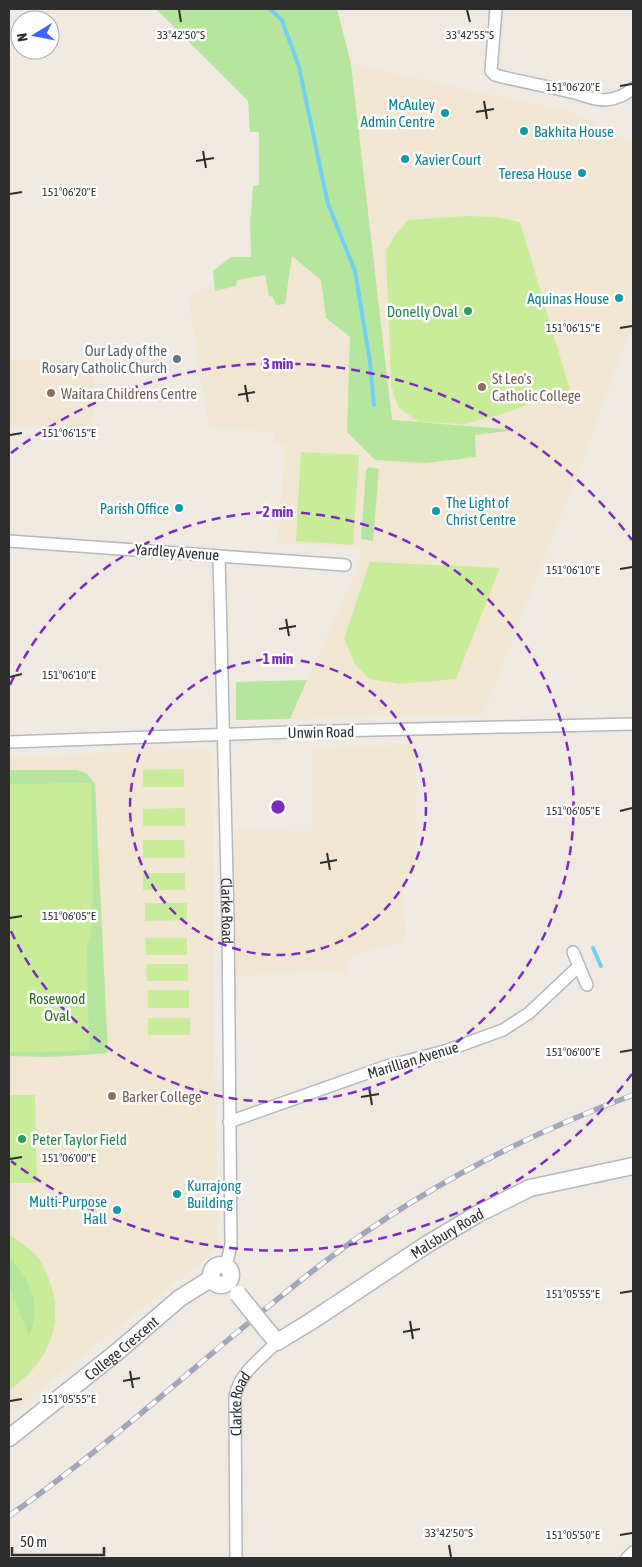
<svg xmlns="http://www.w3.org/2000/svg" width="642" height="1567" viewBox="0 0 642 1567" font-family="'Asap Condensed',sans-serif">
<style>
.education{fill:#f0e6d1}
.green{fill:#b6e59e}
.pitch{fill:#c9ec9a}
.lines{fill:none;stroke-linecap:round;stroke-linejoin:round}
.stream{stroke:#75cff0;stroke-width:4}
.street-casing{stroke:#b4b7c1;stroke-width:14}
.secondary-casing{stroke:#b4b7c1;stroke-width:19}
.street{stroke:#fff;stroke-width:11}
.secondary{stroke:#fff;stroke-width:16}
.rail-casing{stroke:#a3a6b8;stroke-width:5.5}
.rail{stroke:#fff;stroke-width:4;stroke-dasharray:11;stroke-linecap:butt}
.secondary-bridge-casing{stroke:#b4b7c1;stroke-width:19;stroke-linecap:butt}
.secondary-bridge{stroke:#fff;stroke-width:16}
.ticks{fill:none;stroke:#2e2e2e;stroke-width:2}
.ring{fill:none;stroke:#7b2cbf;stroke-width:2.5;stroke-dasharray:9 6}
.culture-dot{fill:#0f9aa8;stroke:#fff;stroke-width:2}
.leisure-dot{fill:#2e9e5b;stroke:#fff;stroke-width:2}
.worship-dot{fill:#6b7280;stroke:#fff;stroke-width:2}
.education-dot{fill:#8d6e63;stroke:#fff;stroke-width:2}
.labels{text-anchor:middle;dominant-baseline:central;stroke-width:5;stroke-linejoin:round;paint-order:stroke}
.culture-label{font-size:15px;fill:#0d838f;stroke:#fff;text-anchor:end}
.leisure-label{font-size:15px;fill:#27864d;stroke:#fff;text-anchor:end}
.worship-label{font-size:15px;fill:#5b616d;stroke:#fff;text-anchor:end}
.education-label{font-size:15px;fill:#785e54;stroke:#fff;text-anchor:start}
.street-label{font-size:15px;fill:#2e2e2e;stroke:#fff}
.park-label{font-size:15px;fill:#2c6e1b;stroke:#fff}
.ticks-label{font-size:12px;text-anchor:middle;fill:#2e2e2e;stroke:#fff;stroke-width:5;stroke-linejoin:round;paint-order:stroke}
.centre{fill:#7b2cbf;stroke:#fff;stroke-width:2.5}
.ring-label{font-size:15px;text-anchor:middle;font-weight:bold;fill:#7b2cbf;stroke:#fff;stroke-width:5;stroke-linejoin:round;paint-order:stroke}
</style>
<rect width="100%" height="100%" fill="#efe9e1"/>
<g class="education">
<path d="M 337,9 L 352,64 L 570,112 L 633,142 L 633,336 L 628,334 L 591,439 L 483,715 L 290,719 L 361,559 L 360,549 L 278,542 L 285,445 L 274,444 L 274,431 L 209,429 L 188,296 L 293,251 Z"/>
<path d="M 9,360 L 95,361 L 93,425 L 9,426 Z"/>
<path d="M 415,745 L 415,874 L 403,875 L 406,941 L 348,957 L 348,972 L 236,975 L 234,830 L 313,831 L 313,747 Z"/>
<path d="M 208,749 L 213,754 L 214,1044 L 218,1248 L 9,1414 L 9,757 Z"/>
</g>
<g class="green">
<path d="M 156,9 L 337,9 L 351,64 L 392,420 L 515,430 L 475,435 L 476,457 L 426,463 L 375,460 L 347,432 L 350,337 L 326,318 L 321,280 L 292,256 L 285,304 L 276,305 L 273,297 L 269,296 L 265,275 L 237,280 L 236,286 L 215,291 L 213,271 L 231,257 L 251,257 L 250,219 L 251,216 L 253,186 L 259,185 L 259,132 L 250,132 L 248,101 Z"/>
<path d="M 369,467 L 379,469 L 373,541 L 361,539 L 366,471 Z"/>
<path d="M 307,680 L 290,719 L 236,720 L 236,682 Z"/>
<path d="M 9,770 L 77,770 L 87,774 L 95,784 L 108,1053 L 52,1057 L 9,1056 Z"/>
<path d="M 9,1235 C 19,1242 31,1249 39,1259 C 43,1266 46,1273 49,1280 C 66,1325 46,1364 9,1390 Z"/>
</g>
<g class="pitch">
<path d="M 466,216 L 496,217 L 520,222 L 570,390 L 499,415 L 464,424 L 419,422 L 398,407 L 391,385 L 386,251 L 396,234 L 408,220 Z"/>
<path d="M 301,452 L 359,455 L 353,545 L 296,541 Z"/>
<path d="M 370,562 L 500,568 L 456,679 L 400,684 L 369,679 L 355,664 L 344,638 Z"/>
<path d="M 184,769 L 184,787 L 143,787 L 143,770 Z"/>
<path d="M 91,783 L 93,903 L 90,903 L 92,926 L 87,947 L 89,1051 L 9,1052 L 9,784 Z"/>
<path d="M 185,808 L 185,826 L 143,826 L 143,809 Z"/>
<path d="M 143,840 L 184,840 L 185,858 L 143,858 Z"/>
<rect x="143" y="873" width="42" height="17"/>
<path d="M 145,903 L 187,903 L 187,920 L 145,921 Z"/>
<path d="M 145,938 L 187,938 L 187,955 L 146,955 Z"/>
<path d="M 146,964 L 188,964 L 188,981 L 147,981 Z"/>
<rect x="148" y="990" width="41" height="18"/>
<rect x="148" y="1018" width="42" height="17"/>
<path d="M 9,1095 L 35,1095 L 37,1183 L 9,1183 Z"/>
<path d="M 9,1235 C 19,1242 31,1249 39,1259 C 43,1266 46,1273 49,1280 C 66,1326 46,1364 9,1390 L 9,1287 L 29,1336 C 42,1309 31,1277 9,1258 Z"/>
</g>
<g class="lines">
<g class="stream">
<path d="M 270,9 L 282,20 L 299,67 L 328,204 L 355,271 L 370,362 L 374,405"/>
<path d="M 593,948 L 601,966"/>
</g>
<g class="street-casing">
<g id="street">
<path d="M 496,9 L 491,71 L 495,75 C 521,82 548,86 575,93 C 585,96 594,100 605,100 C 615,99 626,95 633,88"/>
<path d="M 9,541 L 345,565"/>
<path id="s1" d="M 219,556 L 228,918 L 231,1245 L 226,1266"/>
<path d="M 9,742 L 290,732 L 633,724"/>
<path d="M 573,952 L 587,985"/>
<path d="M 229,1122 L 387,1066 L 445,1051 L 503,1030 L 529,1013 L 579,966"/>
<path id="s2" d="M 236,1558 L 235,1396 C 240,1372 262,1358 277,1342"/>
<path d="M 627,1558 L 633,1552"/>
</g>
</g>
<g class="secondary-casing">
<g id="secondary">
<circle cx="221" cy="1275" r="10"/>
<path id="s3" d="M 266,1329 L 277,1342 L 310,1322 L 426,1245 L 476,1215 L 530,1188 L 633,1166"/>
<path id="s4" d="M 9,1438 L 117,1352 L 180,1298 L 212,1278"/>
</g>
</g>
<use href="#street" class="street"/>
<use href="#secondary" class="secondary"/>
<g class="rail-casing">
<path id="rail" d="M 9,1516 C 119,1439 216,1345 323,1263 C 417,1191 523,1136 633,1095"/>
</g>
<use href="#rail" class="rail"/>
<g class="secondary-bridge-casing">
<path id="secondary-bridge" d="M 238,1294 L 266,1329"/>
</g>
<use href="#secondary-bridge" class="secondary-bridge"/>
</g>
<path class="ticks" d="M 179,10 L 181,22M 467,10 L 470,22M 620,86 L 632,84M 484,101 L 487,119M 476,112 L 494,109M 203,151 L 206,168M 196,161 L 214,158M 10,194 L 22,192M 620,328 L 632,326M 245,385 L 248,402M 238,395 L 255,392M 10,435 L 22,433M 620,569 L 632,567M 286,619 L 289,636M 279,629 L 296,626M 10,677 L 22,674M 620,811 L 632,808M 327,853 L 330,870M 320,863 L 337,860M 10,918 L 22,916M 620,1052 L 632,1050M 369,1087 L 372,1105M 361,1097 L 379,1094M 10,1159 L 22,1157M 620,1293 L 632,1291M 410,1321 L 413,1339M 403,1332 L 420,1329M 130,1371 L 133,1388M 123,1381 L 140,1378M 10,1401 L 22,1399M 620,1535 L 632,1533M 449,1545 L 451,1557"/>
<g class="ring">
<circle cx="278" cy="807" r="148"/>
<path d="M10 685A295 295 0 1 1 10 929"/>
<path d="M632 1074A443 443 0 0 1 11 1161M11 453A443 443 0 0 1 632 540"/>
</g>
<g class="culture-dot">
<circle cx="445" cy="113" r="5"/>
<circle cx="524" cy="131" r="5"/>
<circle cx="405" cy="159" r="5"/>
<circle cx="582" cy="173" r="5"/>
<circle cx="619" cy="298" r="5"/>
<circle cx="179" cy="508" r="5"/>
<circle cx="436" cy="511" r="5"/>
<circle cx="177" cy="1194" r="5"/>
<circle cx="117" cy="1210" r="5"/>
</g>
<g class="leisure-dot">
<circle cx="468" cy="311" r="5"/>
<circle cx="22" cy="1139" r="5"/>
</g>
<circle class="worship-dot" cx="177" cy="359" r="5"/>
<g class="education-dot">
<circle cx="482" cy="387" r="5"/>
<circle cx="51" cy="393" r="5"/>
<circle cx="112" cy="1096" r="5"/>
</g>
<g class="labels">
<g class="culture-label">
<text x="435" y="104">McAuley<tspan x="435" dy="17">Admin Centre</tspan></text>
<text x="534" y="131" text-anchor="start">Bakhita House</text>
<text x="415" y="159" text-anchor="start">Xavier Court</text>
<text x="572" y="173">Teresa House</text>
<text x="609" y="298">Aquinas House</text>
<text x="446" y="502" text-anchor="start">The Light of<tspan x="446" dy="17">Christ Centre</tspan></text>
<text x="169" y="508">Parish Office</text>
<text x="187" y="1185" text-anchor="start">Kurrajong<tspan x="187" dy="17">Building</tspan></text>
<text x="107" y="1201">Multi-Purpose<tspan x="107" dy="17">Hall</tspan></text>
</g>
<g class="leisure-label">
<text x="458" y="311">Donelly Oval</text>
<text x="32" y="1139" text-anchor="start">Peter Taylor Field</text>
</g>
<g class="worship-label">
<text x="167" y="350">Our Lady of the<tspan x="167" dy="17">Rosary Catholic Church</tspan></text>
</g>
<g class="education-label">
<text x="492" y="378">St Leo's<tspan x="492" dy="17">Catholic College</tspan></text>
<text x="61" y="393">Waitara Childrens Centre</text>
<text x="122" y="1096">Barker College</text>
</g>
<g class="street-label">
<text transform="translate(177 552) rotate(4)">Yardley Avenue</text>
<text transform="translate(321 732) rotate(-1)">Unwin Road</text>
<text stroke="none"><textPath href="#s1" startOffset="355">Clarke Road</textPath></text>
<text transform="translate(413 1060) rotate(-17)">Marillian Avenue</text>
<text stroke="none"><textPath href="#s3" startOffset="219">Malsbury Road</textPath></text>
<text stroke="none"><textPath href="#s4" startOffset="144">College Crescent</textPath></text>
<text stroke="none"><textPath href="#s2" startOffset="155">Clarke Road</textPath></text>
</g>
<g class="park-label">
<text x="57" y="998">Rosewood<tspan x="57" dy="17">Oval</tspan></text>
</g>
</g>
<g class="ticks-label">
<text x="181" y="39">33°42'50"S</text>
<text x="470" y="39">33°42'55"S</text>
<text x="573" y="91">151°06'20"E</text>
<text x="69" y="196">151°06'20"E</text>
<text x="573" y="332">151°06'15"E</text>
<text x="69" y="437">151°06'15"E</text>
<text x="573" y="574">151°06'10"E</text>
<text x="69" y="679">151°06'10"E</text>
<text x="573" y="815">151°06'05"E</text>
<text x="69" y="920">151°06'05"E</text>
<text x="573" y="1056">151°06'00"E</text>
<text x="69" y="1162">151°06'00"E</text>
<text x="573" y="1298">151°05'55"E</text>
<text x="69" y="1403">151°05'55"E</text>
<text x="449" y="1537">33°42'50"S</text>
<text x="573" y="1539">151°05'50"E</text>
</g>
<circle cx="278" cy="807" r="8" class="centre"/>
<g class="ring-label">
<text x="278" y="369">3 min</text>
<text x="278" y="517">2 min</text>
<text x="278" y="664">1 min</text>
</g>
<rect width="642" height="1567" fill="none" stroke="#2e2e2e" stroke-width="20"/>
<g transform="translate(35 35) rotate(260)"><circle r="24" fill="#ffffff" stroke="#ababab"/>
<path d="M0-4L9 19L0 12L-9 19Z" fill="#4264fb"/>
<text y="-8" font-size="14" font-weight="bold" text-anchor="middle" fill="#2e2e2e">N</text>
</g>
<path d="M12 1547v8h92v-8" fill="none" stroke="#2e2e2e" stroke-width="2.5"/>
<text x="20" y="1547" font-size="15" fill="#2e2e2e" stroke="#ffffff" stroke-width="4" paint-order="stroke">50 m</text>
</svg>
